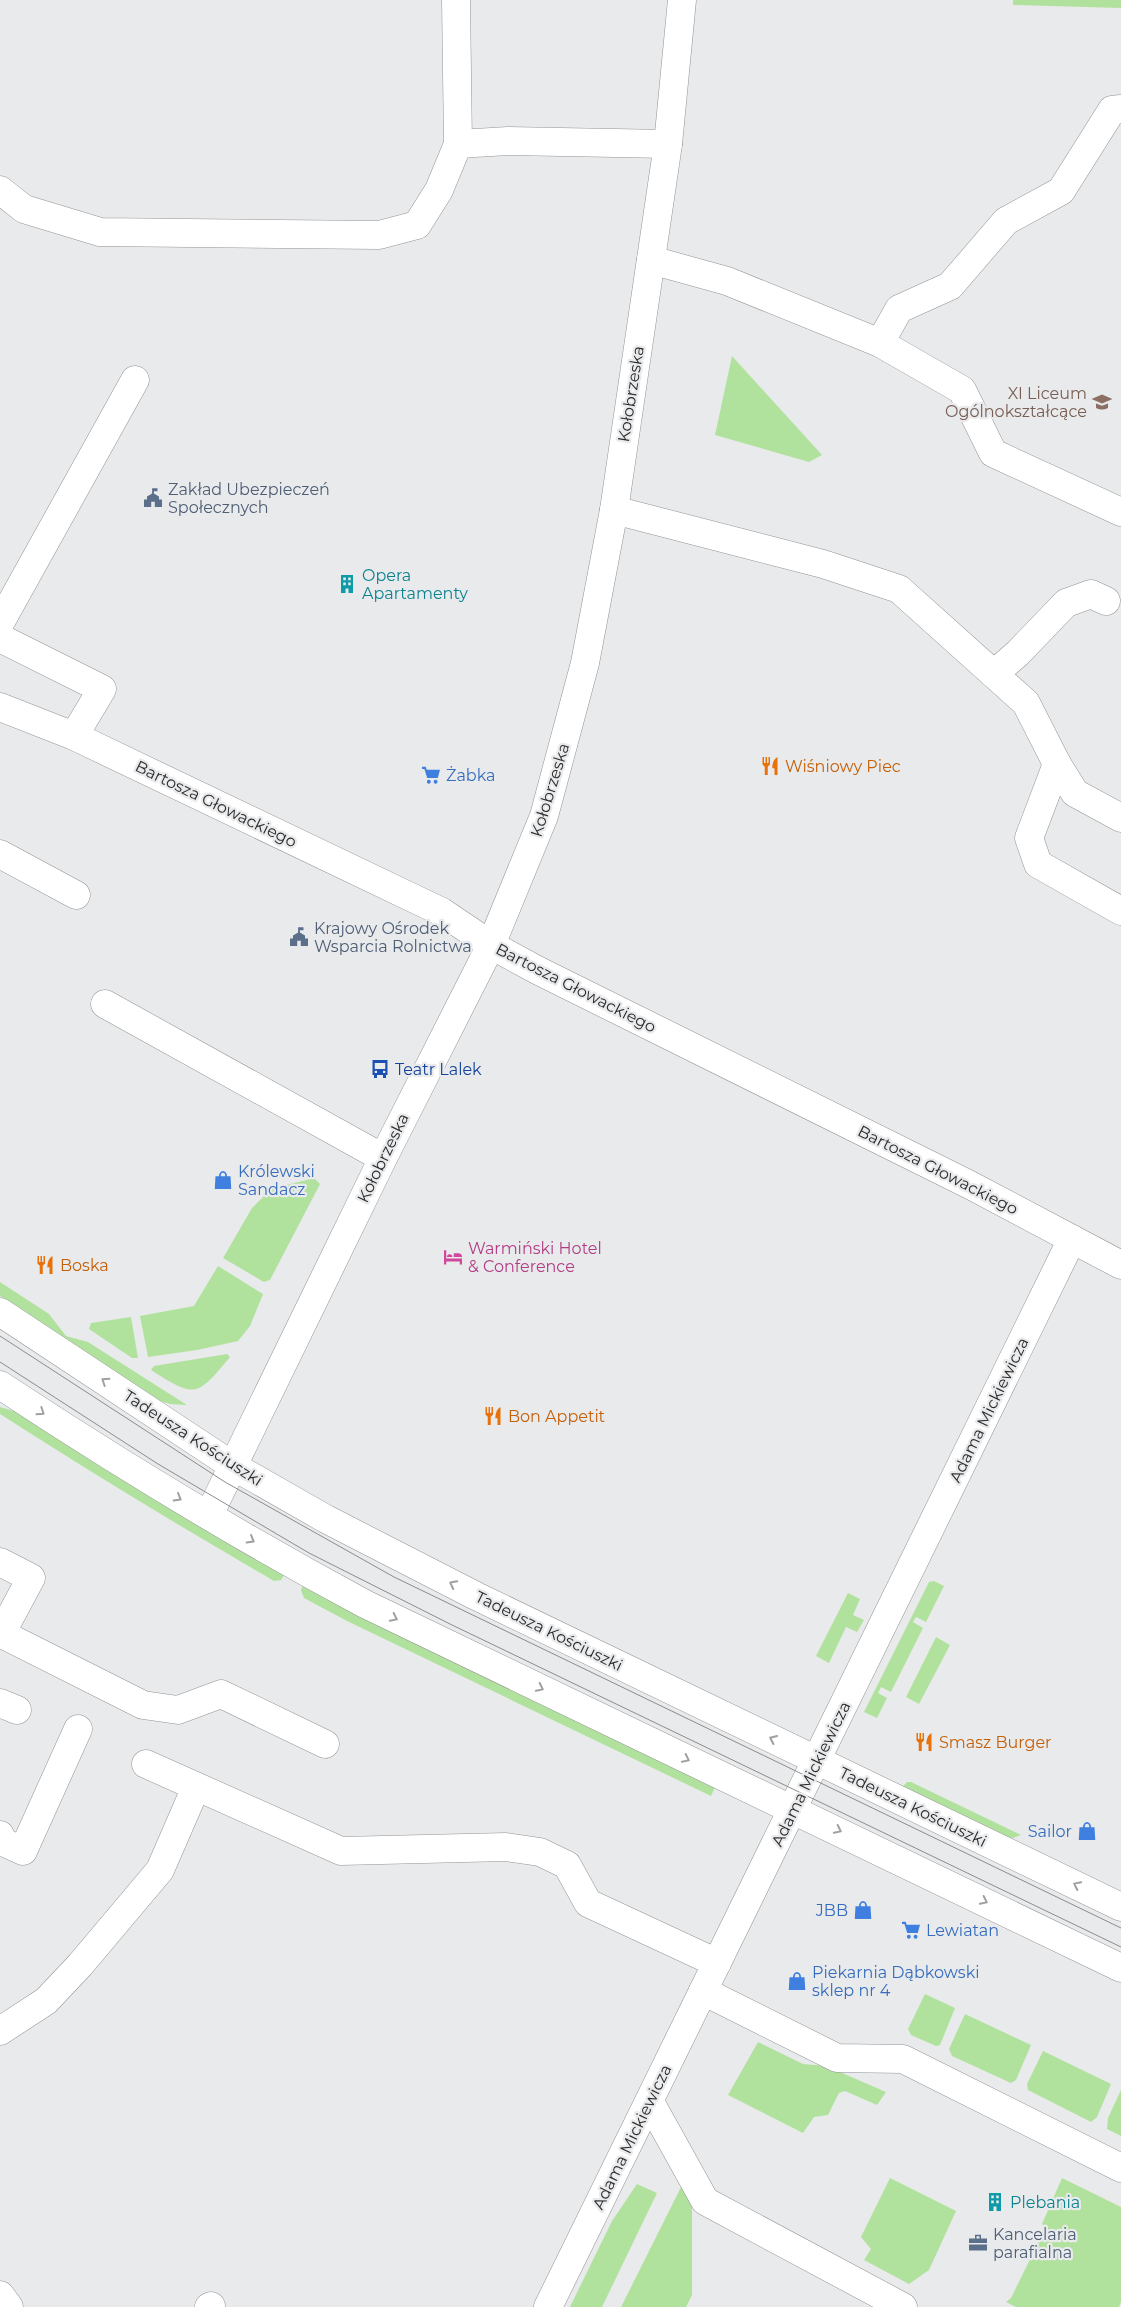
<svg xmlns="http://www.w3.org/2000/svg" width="1121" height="2307" viewBox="0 0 1121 2307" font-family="Montserrat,sans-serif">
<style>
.green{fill:#b1e29d}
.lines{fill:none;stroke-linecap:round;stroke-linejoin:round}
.minor-casing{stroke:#939495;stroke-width:29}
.minor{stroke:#fff;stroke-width:28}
.tram{stroke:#8c8c8e;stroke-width:1}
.oneway{stroke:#a0a0a0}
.labels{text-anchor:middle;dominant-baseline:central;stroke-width:4.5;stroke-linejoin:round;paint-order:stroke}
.education-label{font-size:16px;fill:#785e54;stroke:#e9eaec;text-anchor:end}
.street-label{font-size:16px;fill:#2b2b2c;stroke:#e9eaec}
.service-label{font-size:16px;fill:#4e5e75;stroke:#e9eaec;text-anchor:start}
.culture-label{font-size:16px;fill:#0d838f;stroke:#e9eaec;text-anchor:start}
.food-label{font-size:16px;fill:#c56008;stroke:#e9eaec;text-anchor:start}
.shop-label{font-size:16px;fill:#366cbe;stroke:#e9eaec;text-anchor:start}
.transit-label{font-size:16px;fill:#164399;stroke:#e9eaec;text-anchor:start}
.hotel-label{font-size:16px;fill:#b23c85;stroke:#e9eaec;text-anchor:start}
</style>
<rect width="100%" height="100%" fill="#e9eaec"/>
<g class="green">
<path d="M 1013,0 L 1121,0 L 1121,8 L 1013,5 Z"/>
<path d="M 732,356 L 822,455 L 809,462 L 715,435 Z"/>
<path d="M 314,1178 L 320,1184 L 270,1280 L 264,1282 L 223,1258 L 252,1208 L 271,1189 Z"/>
<path d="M 218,1266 L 263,1294 L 250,1326 L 238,1341 L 197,1350 L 148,1357 L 140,1316 L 194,1306 Z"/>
<path d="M 0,1282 L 49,1314 L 66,1336 L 88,1342 L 187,1405 L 170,1404 L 153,1399 L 0,1296 Z"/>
<path d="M 131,1317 L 138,1358 L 132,1358 L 89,1329 L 91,1323 Z"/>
<path d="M 227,1354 L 230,1357 C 196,1398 195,1398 151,1370 L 154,1366 Z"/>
<path d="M 0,1407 L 14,1411 L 101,1467 L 284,1575 L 281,1580 L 274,1581 C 181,1527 90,1472 0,1414 Z"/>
<path d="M 934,1581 L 944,1586 L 926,1622 L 916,1617 L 913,1622 L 923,1628 L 891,1692 L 881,1687 L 878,1693 L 887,1698 L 877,1718 L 864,1712 L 929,1582 Z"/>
<path d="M 303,1585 L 715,1787 L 711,1796 L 347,1621 L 304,1598 L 301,1590 Z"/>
<path d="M 848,1593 L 860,1599 L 853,1615 L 864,1620 L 857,1632 L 846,1627 L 829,1663 L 816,1656 Z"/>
<path d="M 936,1637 L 950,1645 L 919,1704 L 906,1697 Z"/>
<path d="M 907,1782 L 911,1782 L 1021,1835 L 1010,1839 L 902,1787 Z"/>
<path d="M 925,1994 L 955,2008 L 940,2045 L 936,2046 L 911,2035 L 908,2029 Z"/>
<path d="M 965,2014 L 1031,2045 L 1016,2080 L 1011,2083 L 952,2056 L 949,2049 Z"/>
<path d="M 758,2042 L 803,2064 L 826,2066 L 886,2092 L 877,2105 L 845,2091 L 839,2093 L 828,2115 L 814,2117 L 803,2133 L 728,2095 Z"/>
<path d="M 1043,2051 L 1111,2084 L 1097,2117 L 1091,2122 L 1028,2090 L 1027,2084 Z"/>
<path d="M 1121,2090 L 1121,2136 L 1107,2129 L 1108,2118 Z"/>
<path d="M 890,2178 L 956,2211 L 929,2270 L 909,2284 L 864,2260 L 871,2249 L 861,2237 Z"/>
<path d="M 1062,2178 L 1121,2207 L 1121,2302 L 1119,2307 L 1016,2307 L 1006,2302 L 1011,2298 L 1046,2227 L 1042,2224 Z"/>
<path d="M 637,2184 L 657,2193 L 602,2307 L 570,2307 L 612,2221 Z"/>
<path d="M 682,2185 L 692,2192 L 692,2295 L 686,2307 L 621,2307 Z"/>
</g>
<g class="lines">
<g class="minor-casing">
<g id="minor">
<path d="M 458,144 L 508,141 L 668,144"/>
<path d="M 0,190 L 24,209 L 100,232 L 379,235 L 417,225 L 439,190 L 458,144 L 456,0"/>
<path d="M 651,260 L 727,281 L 880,343 L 962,390 L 993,453 L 1121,512"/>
<path d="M 880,343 L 899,309 L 950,286 L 1006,221 L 1061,191 L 1112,110 L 1121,109"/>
<path d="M 614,510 L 823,564 L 899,589 L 1026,703 L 1057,764 L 1075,793 L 1121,818"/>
<path d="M 0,623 L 135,380"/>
<path d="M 0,638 L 102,689 L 74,736"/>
<path d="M 994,674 L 1018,653 L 1066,603 L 1091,594 L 1106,601"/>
<path d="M 0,707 L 74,736 L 442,912 L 491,945 L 537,970 L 970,1185 L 1121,1265"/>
<path d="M 1057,764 L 1029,838 L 1038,864 L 1121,911"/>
<path d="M 0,854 L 76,895"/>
<path d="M 105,1004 L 383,1158"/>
<path d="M 0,1312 L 233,1466 L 326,1519 L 476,1596 L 1121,1907"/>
<path d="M 0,1385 C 118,1463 240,1537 365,1604 L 1121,1968"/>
<path d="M 209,1515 L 383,1158 L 491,945 L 544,816 L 585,663 L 614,510 L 668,144 L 682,0"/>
<path d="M 0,1562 L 31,1578 L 1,1634"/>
<path d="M 0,1633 L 143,1705 L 178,1710 L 221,1694 L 325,1744"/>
<path d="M 0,1703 L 17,1710"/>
<path d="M 146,1764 L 341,1851 L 506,1847 L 540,1852 L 567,1865 L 588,1903 L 717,1963"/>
<path d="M 0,1835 L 3,1842 L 23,1851 L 78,1729"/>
<path d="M 703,1991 L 837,2058 L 903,2059 L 1121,2168"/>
<path d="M 0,2031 L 46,2001 L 80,1965 L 160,1870 L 196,1787"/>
<path d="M 650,2102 L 705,2201 L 903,2307"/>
<path d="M 0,2295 L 9,2307"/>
<path d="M 209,2307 L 211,2306"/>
<path d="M 548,2307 L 1072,1239"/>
</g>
</g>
<use href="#minor" class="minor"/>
<g class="tram">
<path d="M 0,1336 L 225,1482 L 394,1577 L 1121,1928"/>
<path d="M 0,1362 L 158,1464 L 309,1553 L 450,1624 L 1121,1947"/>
</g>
</g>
<defs><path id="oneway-chevron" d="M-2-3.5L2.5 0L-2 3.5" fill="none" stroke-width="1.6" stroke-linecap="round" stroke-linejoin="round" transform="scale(1.25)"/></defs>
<g class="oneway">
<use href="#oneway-chevron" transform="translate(105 1381) rotate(-146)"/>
<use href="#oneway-chevron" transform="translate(41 1412) rotate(34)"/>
<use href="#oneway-chevron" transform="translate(178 1498) rotate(30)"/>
<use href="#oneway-chevron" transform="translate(251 1540) rotate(30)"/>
<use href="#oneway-chevron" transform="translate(453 1584) rotate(-153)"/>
<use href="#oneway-chevron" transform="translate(394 1618) rotate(26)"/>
<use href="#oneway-chevron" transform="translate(540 1688) rotate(26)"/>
<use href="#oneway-chevron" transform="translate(773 1739) rotate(-155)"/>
<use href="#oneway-chevron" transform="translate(686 1759) rotate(26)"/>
<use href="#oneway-chevron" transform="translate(838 1830) rotate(26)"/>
<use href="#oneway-chevron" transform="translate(1077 1885) rotate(-154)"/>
<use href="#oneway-chevron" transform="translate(984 1901) rotate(26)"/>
</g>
<defs>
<g id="school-bare" transform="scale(1.5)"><path d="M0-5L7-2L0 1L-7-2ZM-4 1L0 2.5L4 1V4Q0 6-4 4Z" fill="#8d6e63" stroke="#e9eaec" stroke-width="2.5" paint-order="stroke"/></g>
<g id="civic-bare" transform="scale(1.5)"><path d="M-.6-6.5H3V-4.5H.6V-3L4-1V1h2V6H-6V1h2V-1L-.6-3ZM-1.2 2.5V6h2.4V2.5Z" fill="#5c6f8a" stroke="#e9eaec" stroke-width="2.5" paint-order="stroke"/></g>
<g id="building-bare" transform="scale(1.5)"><path d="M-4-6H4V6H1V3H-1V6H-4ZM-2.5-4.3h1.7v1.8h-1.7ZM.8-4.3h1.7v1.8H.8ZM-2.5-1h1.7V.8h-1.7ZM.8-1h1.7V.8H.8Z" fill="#0f9aa8" stroke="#e9eaec" stroke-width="2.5" paint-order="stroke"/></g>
<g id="restaurant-bare" transform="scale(1.5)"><path d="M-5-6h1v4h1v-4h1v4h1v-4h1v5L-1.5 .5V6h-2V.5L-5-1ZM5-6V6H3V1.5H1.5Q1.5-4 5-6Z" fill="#e8710a" stroke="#e9eaec" stroke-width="2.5" paint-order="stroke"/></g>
<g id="supermarket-bare" transform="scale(1.5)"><path d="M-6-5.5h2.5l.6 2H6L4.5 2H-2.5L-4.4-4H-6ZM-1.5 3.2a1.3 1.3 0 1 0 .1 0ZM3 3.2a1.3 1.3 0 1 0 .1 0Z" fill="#3f7fe0" stroke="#e9eaec" stroke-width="2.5" paint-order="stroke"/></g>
<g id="bus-bare" transform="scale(1.5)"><path d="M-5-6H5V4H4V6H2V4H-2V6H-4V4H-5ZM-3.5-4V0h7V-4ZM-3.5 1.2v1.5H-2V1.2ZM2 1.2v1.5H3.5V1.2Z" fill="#1a4fb4" stroke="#e9eaec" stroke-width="2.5" paint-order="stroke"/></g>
<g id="shop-bare" transform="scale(1.5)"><path d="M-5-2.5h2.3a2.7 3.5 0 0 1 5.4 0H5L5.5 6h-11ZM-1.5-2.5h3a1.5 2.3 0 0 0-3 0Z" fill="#3f7fe0" stroke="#e9eaec" stroke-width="2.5" paint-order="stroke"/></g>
<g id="hotel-bare" transform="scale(1.5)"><path d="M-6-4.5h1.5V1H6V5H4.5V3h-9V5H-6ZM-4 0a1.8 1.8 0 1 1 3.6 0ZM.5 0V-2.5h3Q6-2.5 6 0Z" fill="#d1479c" stroke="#e9eaec" stroke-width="2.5" paint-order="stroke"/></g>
<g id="office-bare" transform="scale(1.5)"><path d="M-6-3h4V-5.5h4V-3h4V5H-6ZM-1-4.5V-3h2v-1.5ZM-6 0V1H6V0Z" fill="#5c6f8a" stroke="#e9eaec" stroke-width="2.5" paint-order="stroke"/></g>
</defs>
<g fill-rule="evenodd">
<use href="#school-bare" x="1102" y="402"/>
<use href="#civic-bare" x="153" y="498"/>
<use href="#building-bare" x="347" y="584"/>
<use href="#restaurant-bare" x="770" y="766"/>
<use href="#supermarket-bare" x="431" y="775"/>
<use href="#civic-bare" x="299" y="937"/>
<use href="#bus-bare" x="380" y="1069"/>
<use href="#shop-bare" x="223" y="1180"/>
<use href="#hotel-bare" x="453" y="1257"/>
<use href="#restaurant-bare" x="45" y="1265"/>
<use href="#restaurant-bare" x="493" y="1416"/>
<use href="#restaurant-bare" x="924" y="1742"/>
<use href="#shop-bare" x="1087" y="1831"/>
<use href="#shop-bare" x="863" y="1910"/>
<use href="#supermarket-bare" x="911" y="1930"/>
<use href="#shop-bare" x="797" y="1981"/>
<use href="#building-bare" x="995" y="2202"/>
<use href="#office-bare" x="978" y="2243"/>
</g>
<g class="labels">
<g class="education-label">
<text x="1087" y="393">XI Liceum<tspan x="1087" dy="18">Ogólnokształcące</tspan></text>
</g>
<g class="street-label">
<text transform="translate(631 394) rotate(-81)">Kołobrzeska</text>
<text transform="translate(550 790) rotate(-73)">Kołobrzeska</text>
<text transform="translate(216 804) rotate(26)">Bartosza Głowackiego</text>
<text transform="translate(576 988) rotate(27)">Bartosza Głowackiego</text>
<text transform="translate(383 1158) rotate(-64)">Kołobrzeska</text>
<text transform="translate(938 1170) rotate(27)">Bartosza Głowackiego</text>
<text transform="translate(989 1410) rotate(-64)">Adama Mickiewicza</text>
<text transform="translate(193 1438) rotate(33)">Tadeusza Kościuszki</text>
<text transform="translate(549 1631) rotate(26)">Tadeusza Kościuszki</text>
<text transform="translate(811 1774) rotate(-64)">Adama Mickiewicza</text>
<text transform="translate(913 1807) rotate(26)">Tadeusza Kościuszki</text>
<text transform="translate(632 2137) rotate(-64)">Adama Mickiewicza</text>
</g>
<g class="service-label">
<text x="168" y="489">Zakład Ubezpieczeń<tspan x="168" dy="18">Społecznych</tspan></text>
<text x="314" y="928">Krajowy Ośrodek<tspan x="314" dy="18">Wsparcia Rolnictwa</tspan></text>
<text x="993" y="2234">Kancelaria<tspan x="993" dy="18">parafialna</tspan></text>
</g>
<g class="culture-label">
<text x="362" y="575">Opera<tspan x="362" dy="18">Apartamenty</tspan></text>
<text x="1010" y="2202">Plebania</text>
</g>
<g class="food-label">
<text x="785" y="766">Wiśniowy Piec</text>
<text x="60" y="1265">Boska</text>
<text x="508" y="1416">Bon Appetit</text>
<text x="939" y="1742">Smasz Burger</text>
</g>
<g class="shop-label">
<text x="446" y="775">Żabka</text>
<text x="238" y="1171">Królewski<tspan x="238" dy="18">Sandacz</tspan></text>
<text x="1072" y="1831" text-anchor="end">Sailor</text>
<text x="848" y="1910" text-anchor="end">JBB</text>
<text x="926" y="1930">Lewiatan</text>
<text x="812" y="1972">Piekarnia Dąbkowski<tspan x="812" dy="18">sklep nr 4</tspan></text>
</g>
<g class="transit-label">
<text x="395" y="1069">Teatr Lalek</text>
</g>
<g class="hotel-label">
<text x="468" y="1248">Warmiński Hotel<tspan x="468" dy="18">&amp; Conference</tspan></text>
</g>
</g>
</svg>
